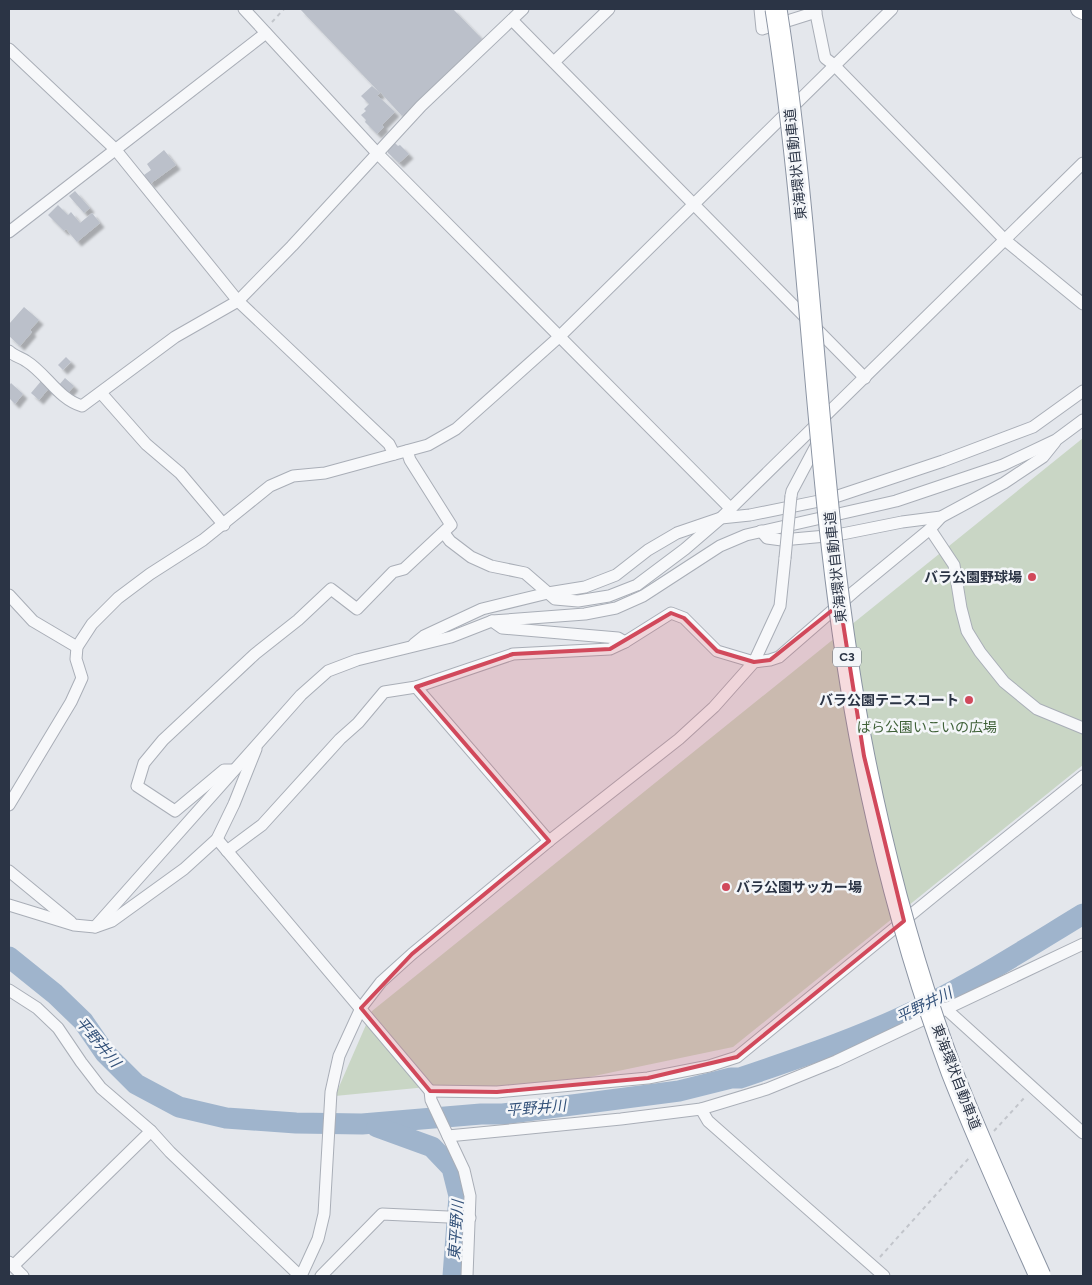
<svg xmlns="http://www.w3.org/2000/svg" width="1092" height="1285" viewBox="0 0 1092 1285" font-family="Figtree,'Noto Sans JP',sans-serif">
<style>
.green{fill:#c9d6c5}
.lines{fill:none;stroke-linecap:round;stroke-linejoin:round}
.river{stroke:#9fb4cc;stroke-width:21}
.building{fill:#bbc0ca;filter:url(#shadow)}
.street-casing{stroke:#a9aeb7;stroke-width:13}
.secondary-casing{stroke:#a9aeb7;stroke-width:18}
.path{stroke:#c2c5cb;stroke-width:2;stroke-dasharray:4 4;stroke-linecap:butt}
.street{stroke:#f7f8fa;stroke-width:11}
.secondary{stroke:#fff;stroke-width:16}
.street-bridge-casing{stroke:#a9aeb7;stroke-width:13;stroke-linecap:butt}
.highway-bridge-casing{stroke:#8b94a3;stroke-width:23;stroke-linecap:butt}
.street-bridge{stroke:#f7f8fa;stroke-width:11}
.highway-bridge{stroke:#fff;stroke-width:21}
.marked{fill:#d1495b;fill-opacity:0.2;stroke:#d1495b;stroke-width:4;stroke-linejoin:round}
.poi-dot{fill:#d1495b;stroke:#f4f6f9;stroke-width:2}
.labels{text-anchor:middle;dominant-baseline:central;stroke-width:5;stroke-linejoin:round;paint-order:stroke}
.shield{fill:#f4f6f9;stroke:#676e7b;stroke-width:1}
.shield-label{font-size:12px;font-weight:bold;fill:#2b3445}
.street-label{font-size:14px;fill:#2b3445;stroke:#f4f6f9}
.poi-label{font-size:14px;font-weight:bold;fill:#2b3445;stroke:#f4f6f9;text-anchor:end}
.park-label{font-size:14px;fill:#3f6138;stroke:#f4f6f9}
.water-label{font-size:15px;font-style:italic;fill:#34527a;stroke:#f4f6f9}
</style>
<defs>
<filter id="shadow"><feDropShadow dx="4.5" dy="4.5" stdDeviation="1" flood-color="#0004"/></filter>
</defs>
<rect width="100%" height="100%" fill="#e4e7ec"/>
<path class="green" d="M 1083,438 L 1083,765 L 733,1047 L 532,1089 L 427,1087 L 335,1096 L 372,1011 Z"/>
<g class="lines">
<g class="river">
<path d="M 9,957 L 55,994 L 83,1021 L 105,1053 L 136,1084 L 179,1107 L 226,1118 L 296,1123 L 362,1124 L 481,1114 L 503,1114 L 679,1091 L 731,1078 L 740,1078 C 793,1060 846,1042 897,1019 C 962,990 1022,951 1083,914"/>
<path d="M 377,1127 L 432,1147 L 452,1168 L 459,1196 L 453,1276"/>
</g>
</g>
<g class="building">
<path d="M 300,9 L 453,9 L 482,39 L 402,116 L 381,93 L 382,92 L 380,93 Z"/>
<path d="M 372,86 L 380,93 L 376,97 L 378,96 L 395,112 L 382,125 L 384,127 L 377,134 L 365,122 L 366,120 L 361,115 L 366,111 L 364,109 L 369,104 L 361,96 Z"/>
<path d="M 394,142 L 398,146 L 400,145 L 409,154 L 399,163 L 388,153 L 388,148 Z"/>
<path d="M 164,150 L 176,165 L 150,184 L 144,175 L 151,170 L 147,164 Z"/>
<path d="M 75,191 L 90,208 L 84,213 L 69,196 Z"/>
<path d="M 58,205 L 68,215 L 71,212 L 80,223 L 92,213 L 100,223 L 77,242 L 66,229 L 64,231 L 48,215 Z"/>
<path d="M 24,307 L 39,320 L 30,330 L 32,332 L 20,346 L 9,336 L 9,324 Z"/>
<path d="M 66,357 L 71,362 L 63,370 L 58,365 Z"/>
<path d="M 65,378 L 74,386 L 68,393 L 59,385 Z"/>
<path d="M 42,380 L 50,387 L 39,400 L 31,393 Z"/>
<path d="M 11,383 L 23,394 L 15,404 L 9,398 L 9,386 Z"/>
</g>
<g class="lines">
<g class="street-casing">
<g id="street">
<path d="M 244,9 L 377,153 L 731,509"/>
<path d="M 760,9 L 762,29 L 816,12"/>
<path d="M 815,9 L 825,58 L 834,65 L 1005,240 L 1083,304"/>
<path d="M 512,20 L 865,378"/>
<path d="M 9,49 L 115,149 L 238,301 L 389,444 L 394,454"/>
<path d="M 554,62 L 609,9"/>
<path d="M 9,232 L 266,33"/>
<path d="M 9,351 C 14,356 20,357 26,361 C 46,373 58,399 82,406 L 175,337 L 238,301 L 292,246 L 421,106 L 523,9"/>
<path d="M 101,393 L 146,444 L 180,473 L 224,525"/>
<path d="M 791,496 L 792,491 L 818,442"/>
<path d="M 930,529 L 954,565 L 961,608 L 967,631 L 980,652 L 1004,682 L 1037,709 L 1083,728"/>
<path d="M 761,531 L 767,538 L 782,540 L 837,535 L 902,522 L 941,517 L 1004,483 L 1043,457 L 1055,442"/>
<path d="M 444,533 L 450,541 L 471,557 L 491,566 L 525,573 L 555,599 L 578,601 L 609,596 L 637,585 L 685,549 L 721,518 L 1083,163"/>
<path d="M 9,595 L 33,621 L 77,647"/>
<path d="M 492,621 L 502,628 L 618,638 L 625,642"/>
<path d="M 414,644 L 424,636 L 482,609 L 548,593 L 585,587 L 616,575 L 648,550 L 677,533 L 721,518 L 750,515 L 829,499 L 943,461 L 1033,427 L 1083,391"/>
<path d="M 416,687 L 549,841"/>
<path d="M 234,770 L 224,770 L 175,811 L 137,786 L 144,763 L 163,740 L 255,654 L 298,620 L 331,589 L 357,609 L 393,572 L 404,569 L 451,525 L 410,460 L 407,451"/>
<path d="M 9,805 L 71,702 L 82,678 L 76,659 L 77,647 L 92,624 L 118,598 L 150,574 L 203,540 L 270,486 L 293,476 L 325,473 L 428,445 L 456,429 L 559,337 L 892,9"/>
<path d="M 217,839 L 430,1091 L 431,1100 L 464,1170 L 470,1196 L 467,1276"/>
<path d="M 227,851 L 262,825 L 340,739 L 358,723 L 384,692 L 416,687 L 513,654 L 610,649 L 625,642 L 671,613 L 684,618 L 717,651 L 754,662 L 780,606 L 785,558"/>
<path d="M 9,871 L 71,922"/>
<path d="M 9,905 L 74,925 L 95,927 L 112,921 L 184,869 L 217,839 L 234,804 L 256,749"/>
<path d="M 95,927 L 301,695 L 328,671 L 357,660 L 451,637 L 492,621 L 585,614 L 616,608 L 643,596 L 720,546 L 746,535 L 896,501 L 1003,465 L 1056,440 L 1083,420"/>
<path d="M 9,990 L 37,1008 L 58,1028 L 81,1062 L 101,1088 L 151,1131 L 170,1152 L 300,1276"/>
<path d="M 945,1008 L 1083,1133"/>
<path d="M 430,1091 L 497,1092 L 648,1078 L 709,1066 L 737,1057 L 940,891 L 1083,776"/>
<path d="M 701,1109 L 708,1121 L 884,1276"/>
<path d="M 448,1136 L 621,1119 L 701,1109 L 767,1089 L 836,1061 L 1083,944"/>
<path d="M 9,1262 L 23,1276"/>
<path d="M 13,1266 L 151,1131"/>
<path d="M 301,1276 L 318,1239 L 324,1214 L 331,1092 L 339,1056 L 361,1008 L 381,982 L 412,954 L 549,841 L 679,739 L 714,707 L 754,662 L 770,660 L 779,657 L 856,590 L 930,529 L 941,517"/>
<path d="M 321,1276 L 382,1214 L 470,1218"/>
</g>
</g>
<g class="secondary-casing">
<path id="secondary" d="M 1079,9 L 1083,11"/>
</g>
<g class="path">
<path d="M 272,22 L 284,9"/>
<path d="M 994,1131 L 1025,1097"/>
<path d="M 880,1257 L 969,1158"/>
</g>
<use href="#street" class="street"/>
<use href="#secondary" class="secondary"/>
<g class="street-bridge-casing">
<path id="street-bridge" d="M 785,558 L 791,496"/>
</g>
<g class="highway-bridge-casing">
<path id="highway-bridge" d="M 776,9 C 815,257 815,510 864,757 C 885,863 914,970 952,1072 C 979,1141 1010,1209 1040,1276"/>
</g>
<use href="#street-bridge" class="street-bridge"/>
<use href="#highway-bridge" class="highway-bridge"/>
</g>
<path class="marked" d="M 840,604 L 864,756 L 904,921 L 737,1057 L 648,1078 L 497,1092 L 430,1091 L 361,1008 L 412,954 L 549,841 L 416,687 L 513,654 L 610,649 L 671,613 L 684,618 L 717,651 L 754,662 L 770,660 Z"/>
<g class="poi-dot">
<circle cx="1032" cy="577" r="5"/>
<circle cx="969" cy="700" r="5"/>
<circle cx="726" cy="887" r="5"/>
</g>
<g class="labels">
<rect class="shield" x="833" y="647.5" width="28" height="19" rx="4"/>
<g class="shield-label">
<text x="847" y="657">C3</text>
</g>
<g class="street-label">
<text transform="translate(796 164) rotate(-96)">東海環状自動車道</text>
<text transform="translate(836 567) rotate(-96)">東海環状自動車道</text>
<text transform="translate(956 1077) rotate(69)">東海環状自動車道</text>
</g>
<g class="poi-label">
<text x="1022" y="577">バラ公園野球場</text>
<text x="959" y="700">バラ公園テニスコート</text>
<text x="736" y="887" text-anchor="start">バラ公園サッカー場</text>
</g>
<g class="park-label">
<text x="927" y="727">ばら公園いこいの広場</text>
</g>
<g class="water-label">
<text transform="translate(924 1005) rotate(-26)">平野井川</text>
<text transform="translate(98 1042) rotate(50)">平野井川</text>
<text transform="translate(536 1108) rotate(-5)">平野井川</text>
<text transform="translate(456 1230) rotate(-86)">東平野川</text>
</g>
</g>
<rect width="1092" height="1285" fill="none" stroke="#2b3445" stroke-width="20"/>
</svg>
